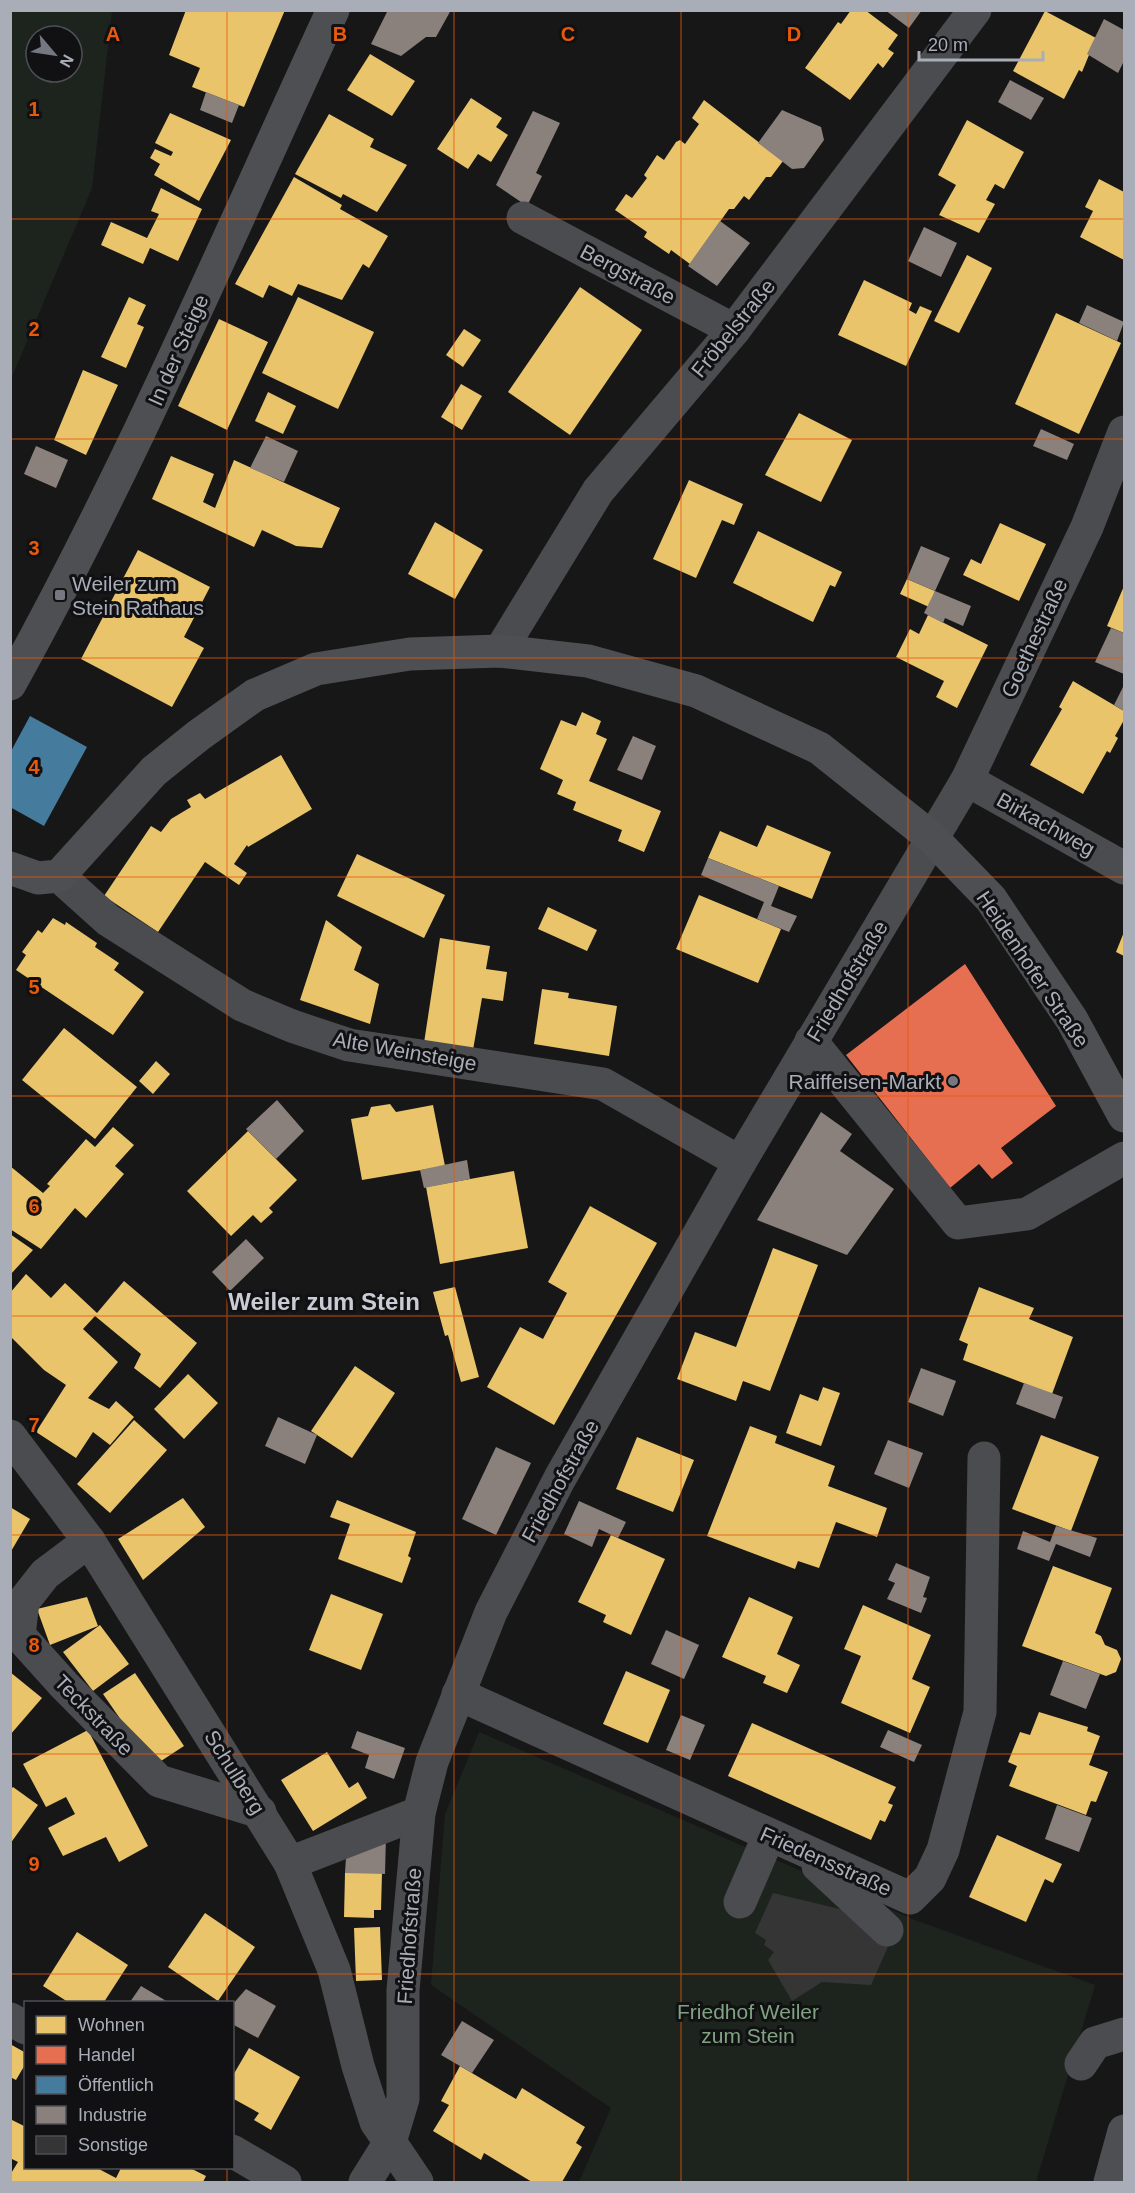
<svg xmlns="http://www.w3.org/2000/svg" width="1135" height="2193" viewBox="0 0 1135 2193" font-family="Arial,sans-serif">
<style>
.green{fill:#1d241e;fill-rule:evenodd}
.homes{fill:#e9c46a}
.shops{fill:#e76f51}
.public{fill:#457b9d}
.industry{fill:#8a817c}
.building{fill:#353536}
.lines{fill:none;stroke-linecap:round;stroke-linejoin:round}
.minor{stroke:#4b4c50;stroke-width:33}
.major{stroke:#4d4f52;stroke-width:33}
.grid{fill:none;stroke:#e8590c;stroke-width:1.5;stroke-opacity:0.55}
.poi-dot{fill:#757880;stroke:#111113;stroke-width:2}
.labels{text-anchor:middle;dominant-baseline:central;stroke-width:6;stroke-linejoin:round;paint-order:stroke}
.street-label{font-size:21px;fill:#a8adb8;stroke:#111113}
.poi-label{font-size:21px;fill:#a8adb8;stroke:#111113;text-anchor:start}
.park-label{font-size:21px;fill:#7fa381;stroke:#111113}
.quarter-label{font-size:24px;font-weight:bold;fill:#c9ccd4;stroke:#111113}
.grid-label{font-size:20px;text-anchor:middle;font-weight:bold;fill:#e8590c;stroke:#111113;stroke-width:6;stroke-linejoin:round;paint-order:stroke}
</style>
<rect width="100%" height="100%" fill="#171717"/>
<g class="green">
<path d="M 11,10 L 112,11 L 92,188 L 11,379 ZM 36,36 L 72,36 L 72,72 L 36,72 Z"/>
<path d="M 479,1732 L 915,1920 L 1095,1985 L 1036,2182 L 579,2182 L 611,2108 L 431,1985 L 445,1814 Z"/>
</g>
<g class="homes">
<path d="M 186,10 L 285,10 L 244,107 L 192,87 L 200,68 L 169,55 Z"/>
<path d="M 851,10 L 865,10 L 898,35 L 888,49 L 894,53 L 883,68 L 878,63 L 850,100 L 805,68 L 838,22 L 841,24 Z"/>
<path d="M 1045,11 L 1096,38 L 1082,72 L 1079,70 L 1064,99 L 1013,71 Z"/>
<path d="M 370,54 L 415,81 L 392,116 L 347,90 Z"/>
<path d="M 471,98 L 502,118 L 496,127 L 508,135 L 491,162 L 478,154 L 468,169 L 437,149 Z"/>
<path d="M 704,100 L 783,161 L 771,177 L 766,177 L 749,200 L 744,196 L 734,209 L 729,209 L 690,264 L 671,250 L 669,254 L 644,237 L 647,232 L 615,210 L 626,194 L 632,198 L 647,178 L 644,175 L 657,155 L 664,160 L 676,142 L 680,140 L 685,144 L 699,124 L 692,118 Z"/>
<path d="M 170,113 L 231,140 L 199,201 L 154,175 L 160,164 L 150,158 L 155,149 L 171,156 L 173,152 L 155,143 Z"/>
<path d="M 329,114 L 374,139 L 370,147 L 407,165 L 377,212 L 343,194 L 341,198 L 295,174 Z"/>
<path d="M 967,120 L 1024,152 L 1004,189 L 995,184 L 986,200 L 995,204 L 979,233 L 939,215 L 956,185 L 938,175 Z"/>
<path d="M 294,177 L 342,205 L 340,209 L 388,236 L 369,268 L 363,264 L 342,300 L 298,284 L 292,296 L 269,285 L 263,298 L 235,284 Z"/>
<path d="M 1099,179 L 1124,192 L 1124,260 L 1080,237 L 1093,211 L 1085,207 Z"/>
<path d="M 161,188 L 202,209 L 178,261 L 150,248 L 143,264 L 101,245 L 111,222 L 147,238 L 159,214 L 151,211 Z"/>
<path d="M 967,255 L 992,268 L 959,333 L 934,321 Z"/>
<path d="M 864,280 L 912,303 L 909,310 L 916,314 L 920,306 L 932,311 L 906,366 L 838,335 Z"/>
<path d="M 580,287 L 642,330 L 570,435 L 508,392 Z"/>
<path d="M 129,297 L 146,305 L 137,324 L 144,327 L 126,368 L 101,357 Z"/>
<path d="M 298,297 L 374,332 L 338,409 L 262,373 Z"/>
<path d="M 1056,313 L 1121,343 L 1079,434 L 1015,404 Z"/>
<path d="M 219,319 L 268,342 L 227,430 L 178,406 Z"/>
<path d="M 464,329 L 481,340 L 463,367 L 446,355 Z"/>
<path d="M 83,370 L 118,385 L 86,455 L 54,440 Z"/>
<path d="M 461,384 L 482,396 L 462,430 L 441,417 Z"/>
<path d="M 268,392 L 296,406 L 283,434 L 255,421 Z"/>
<path d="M 799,413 L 852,440 L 821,502 L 765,475 Z"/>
<path d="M 171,456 L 214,474 L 203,502 L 215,508 L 234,460 L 340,508 L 322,548 L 296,546 L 262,530 L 254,547 L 152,499 Z"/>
<path d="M 689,480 L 743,504 L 734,525 L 722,520 L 696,578 L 653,559 Z"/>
<path d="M 435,522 L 483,550 L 455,599 L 408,574 Z"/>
<path d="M 1000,523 L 1046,544 L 1019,601 L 963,575 L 971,559 L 981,564 Z"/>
<path d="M 758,531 L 842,572 L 835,587 L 830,585 L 813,622 L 733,583 Z"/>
<path d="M 138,550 L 210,587 L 184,637 L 204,648 L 172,707 L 81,659 Z"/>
<path d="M 907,579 L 935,591 L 929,607 L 900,594 Z"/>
<path d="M 1124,586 L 1124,633 L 1107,626 Z"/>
<path d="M 928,615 L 988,645 L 957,708 L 936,697 L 944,681 L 896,657 L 910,629 L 919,634 Z"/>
<path d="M 1073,681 L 1124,711 L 1124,720 L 1115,736 L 1118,738 L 1110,753 L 1107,751 L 1083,794 L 1030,765 L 1062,709 L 1059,707 Z"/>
<path d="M 582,712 L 601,721 L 596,734 L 607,739 L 589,781 L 661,811 L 644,852 L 618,841 L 622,830 L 573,810 L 576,802 L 557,794 L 563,780 L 540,769 L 561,720 L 576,726 Z"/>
<path d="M 281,755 L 312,809 L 248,847 L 247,845 L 234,864 L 247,873 L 239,885 L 205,862 L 158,932 L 104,896 L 151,826 L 161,832 L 171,819 L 191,807 L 187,800 L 200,793 L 205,799 Z"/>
<path d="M 767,825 L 831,852 L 812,899 L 708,858 L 720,831 L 757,847 Z"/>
<path d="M 357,854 L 445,895 L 424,938 L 337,896 Z"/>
<path d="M 699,895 L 781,929 L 758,983 L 676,949 Z"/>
<path d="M 548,907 L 597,930 L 587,951 L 538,929 Z"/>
<path d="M 53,918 L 65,925 L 66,922 L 97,943 L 95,947 L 119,963 L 114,970 L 144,992 L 113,1035 L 16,970 L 26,955 L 22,952 L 38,930 L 42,933 Z"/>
<path d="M 326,920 L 362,947 L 354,970 L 379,984 L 370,1024 L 300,1000 Z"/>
<path d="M 1124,932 L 1124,956 L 1116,952 Z"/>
<path d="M 440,938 L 490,946 L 486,969 L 507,972 L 503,1001 L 482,998 L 473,1050 L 424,1043 Z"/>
<path d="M 542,989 L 569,993 L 568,998 L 617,1006 L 609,1056 L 534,1044 Z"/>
<path d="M 64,1028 L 137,1087 L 95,1139 L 22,1080 Z"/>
<path d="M 156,1061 L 170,1074 L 153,1094 L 139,1081 Z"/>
<path d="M 390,1104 L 396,1112 L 433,1105 L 445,1166 L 362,1180 L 351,1119 L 368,1116 L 371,1107 Z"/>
<path d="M 113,1127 L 134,1145 L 115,1166 L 124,1174 L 86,1218 L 75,1208 L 41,1249 L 10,1229 L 10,1166 L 43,1193 L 50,1186 L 47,1184 L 86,1139 L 95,1147 Z"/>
<path d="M 248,1131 L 297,1180 L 269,1208 L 273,1212 L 261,1223 L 253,1215 L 231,1236 L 187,1191 Z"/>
<path d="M 514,1171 L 528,1248 L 440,1264 L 426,1187 Z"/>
<path d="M 590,1206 L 657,1243 L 554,1425 L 487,1387 L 520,1327 L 543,1339 L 567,1293 L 548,1282 Z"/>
<path d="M 10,1234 L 33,1250 L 10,1275 Z"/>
<path d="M 773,1248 L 818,1265 L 770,1391 L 743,1381 L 736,1401 L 677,1379 L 695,1332 L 736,1347 Z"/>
<path d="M 26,1274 L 51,1298 L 65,1283 L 97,1313 L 124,1281 L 197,1343 L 160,1388 L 134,1368 L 141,1354 L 95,1316 L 83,1329 L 118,1362 L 88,1398 L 109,1409 L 116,1401 L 134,1417 L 110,1445 L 93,1432 L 76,1458 L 36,1432 L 66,1385 L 44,1370 L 12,1338 L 10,1340 L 10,1293 Z"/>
<path d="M 455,1287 L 479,1377 L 461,1382 L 448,1335 L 445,1336 L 433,1292 Z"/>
<path d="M 979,1287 L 1034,1308 L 1029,1319 L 1073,1337 L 1052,1394 L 963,1360 L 968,1344 L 959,1340 Z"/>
<path d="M 355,1366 L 395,1393 L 352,1458 L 311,1431 Z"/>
<path d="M 188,1374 L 218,1403 L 184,1439 L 154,1409 Z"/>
<path d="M 823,1387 L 840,1393 L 821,1446 L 786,1433 L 800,1394 L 818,1401 Z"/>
<path d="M 134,1420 L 167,1450 L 110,1513 L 77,1484 Z"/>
<path d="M 750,1426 L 777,1436 L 775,1443 L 835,1466 L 828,1486 L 887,1508 L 877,1537 L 836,1522 L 819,1568 L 798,1561 L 795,1569 L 707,1536 Z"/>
<path d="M 1041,1435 L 1099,1457 L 1071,1531 L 1012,1509 Z"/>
<path d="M 637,1437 L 694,1460 L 673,1512 L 616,1489 Z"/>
<path d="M 183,1498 L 205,1527 L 143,1580 L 118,1539 Z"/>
<path d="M 337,1500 L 416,1532 L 408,1556 L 411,1558 L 402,1583 L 338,1559 L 350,1524 L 330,1517 Z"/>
<path d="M 10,1507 L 30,1519 L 10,1553 Z"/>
<path d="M 611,1535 L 665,1559 L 631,1635 L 603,1622 L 606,1615 L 578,1602 Z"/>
<path d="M 1053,1566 L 1112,1588 L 1095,1633 L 1101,1636 L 1105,1645 L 1117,1650 L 1121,1659 L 1116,1672 L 1106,1676 L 1022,1646 Z"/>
<path d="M 331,1594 L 383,1614 L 361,1670 L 309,1650 Z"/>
<path d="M 87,1597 L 98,1626 L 50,1645 L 37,1609 Z"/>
<path d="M 749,1597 L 793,1617 L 777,1654 L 800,1665 L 787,1693 L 763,1683 L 766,1676 L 722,1657 Z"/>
<path d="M 863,1605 L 931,1635 L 912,1679 L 930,1687 L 910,1733 L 841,1703 L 861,1656 L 844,1649 Z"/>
<path d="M 100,1625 L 129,1664 L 93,1691 L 63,1652 Z"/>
<path d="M 626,1671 L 670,1690 L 648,1743 L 603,1724 Z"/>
<path d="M 10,1672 L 42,1698 L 10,1735 Z"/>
<path d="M 135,1673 L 184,1746 L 161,1761 L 139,1746 L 103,1694 Z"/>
<path d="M 1039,1712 L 1088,1727 L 1087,1731 L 1100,1736 L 1089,1765 L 1108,1772 L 1096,1802 L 1091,1801 L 1086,1815 L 1009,1786 L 1017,1766 L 1008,1762 L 1020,1732 L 1030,1735 Z"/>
<path d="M 752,1723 L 896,1787 L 888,1803 L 893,1805 L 885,1822 L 880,1820 L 871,1840 L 728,1776 Z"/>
<path d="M 88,1730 L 148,1846 L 119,1862 L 106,1837 L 63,1856 L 48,1828 L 75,1814 L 66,1797 L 46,1807 L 23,1764 Z"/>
<path d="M 327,1752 L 349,1788 L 358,1782 L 367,1798 L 313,1831 L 281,1780 Z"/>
<path d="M 13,1787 L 38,1805 L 10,1844 L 10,1790 Z"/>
<path d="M 997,1835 L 1062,1864 L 1053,1883 L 1045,1879 L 1026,1922 L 969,1897 Z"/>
<path d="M 345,1873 L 382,1873 L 381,1910 L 374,1910 L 374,1918 L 344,1917 Z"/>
<path d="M 205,1913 L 255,1947 L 218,2001 L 168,1967 Z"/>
<path d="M 380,1927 L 382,1980 L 356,1981 L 354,1928 Z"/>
<path d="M 77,1932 L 128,1965 L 104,2002 L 68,2002 L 43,1986 Z"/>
<path d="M 10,2044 L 26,2053 L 26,2063 L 16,2080 L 10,2077 Z"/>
<path d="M 249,2048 L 300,2077 L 271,2130 L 254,2120 L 259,2113 L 232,2098 L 232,2077 Z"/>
<path d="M 460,2066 L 516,2099 L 522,2088 L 585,2127 L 576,2143 L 582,2147 L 562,2182 L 532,2182 L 484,2153 L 481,2160 L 433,2131 L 449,2105 L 441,2101 Z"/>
<path d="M 10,2119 L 26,2127 L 26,2168 L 97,2168 L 116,2178 L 121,2168 L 190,2168 L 206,2176 L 203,2182 L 10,2182 L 10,2175 L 18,2162 L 10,2158 Z"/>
</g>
<path class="shops" d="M 965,964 L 1056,1106 L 1001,1148 L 1013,1163 L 992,1179 L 979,1164 L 950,1188 L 846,1055 Z"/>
<path class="public" d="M 30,716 L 87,747 L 44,826 L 10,807 L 10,753 Z"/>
<g class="industry">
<path d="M 388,10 L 451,10 L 436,37 L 426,37 L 401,56 L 371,44 Z"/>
<path d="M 885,10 L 922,10 L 909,28 Z"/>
<path d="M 1104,19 L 1124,30 L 1124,61 L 1118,73 L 1087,54 Z"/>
<path d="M 1010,80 L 1044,98 L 1031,120 L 998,102 Z"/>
<path d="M 206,92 L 239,105 L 232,123 L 200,110 Z"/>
<path d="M 782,110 L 821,127 L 824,140 L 804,168 L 792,169 L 758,143 Z"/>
<path d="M 533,111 L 560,123 L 536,173 L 542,176 L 527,206 L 496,185 Z"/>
<path d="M 720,221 L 750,243 L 717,286 L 688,266 Z"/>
<path d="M 924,227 L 957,243 L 941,277 L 908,261 Z"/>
<path d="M 1087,305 L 1124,322 L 1117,341 L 1079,323 Z"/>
<path d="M 1041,429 L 1074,444 L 1067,460 L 1033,446 Z"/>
<path d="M 266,436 L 298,451 L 284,482 L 250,468 Z"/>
<path d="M 36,446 L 68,460 L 56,488 L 24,474 Z"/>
<path d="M 921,546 L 950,558 L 935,591 L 907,579 Z"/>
<path d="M 935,591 L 971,606 L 963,626 L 945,618 L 943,623 L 924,613 Z"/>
<path d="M 1111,628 L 1124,633 L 1124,674 L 1095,662 Z"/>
<path d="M 1124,685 L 1124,711 L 1114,705 Z"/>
<path d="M 633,736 L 656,746 L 642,780 L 617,770 Z"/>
<path d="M 708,858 L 779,886 L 771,906 L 797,916 L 789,932 L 757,919 L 764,902 L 701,875 Z"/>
<path d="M 277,1100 L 304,1131 L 276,1159 L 246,1129 Z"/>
<path d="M 821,1112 L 852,1134 L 840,1151 L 894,1189 L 847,1255 L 757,1220 Z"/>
<path d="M 467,1160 L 470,1179 L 424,1188 L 420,1170 Z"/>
<path d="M 246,1239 L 264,1258 L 230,1291 L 212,1272 Z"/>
<path d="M 921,1368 L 956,1381 L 943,1416 L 908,1402 Z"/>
<path d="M 1024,1383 L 1063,1397 L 1055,1419 L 1016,1404 Z"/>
<path d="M 278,1417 L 317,1435 L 305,1464 L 265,1446 Z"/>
<path d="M 888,1440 L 923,1453 L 909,1488 L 874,1474 Z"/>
<path d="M 496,1447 L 531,1463 L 496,1535 L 462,1519 Z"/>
<path d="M 579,1501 L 626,1522 L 618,1538 L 599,1529 L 592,1547 L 564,1534 Z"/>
<path d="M 1056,1526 L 1097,1538 L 1090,1557 L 1056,1544 L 1049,1561 L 1017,1549 L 1023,1531 L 1050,1542 Z"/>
<path d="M 896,1563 L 930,1577 L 923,1597 L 927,1598 L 921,1613 L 887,1599 L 895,1583 L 888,1580 Z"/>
<path d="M 666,1630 L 699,1645 L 684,1679 L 651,1664 Z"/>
<path d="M 1063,1661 L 1100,1674 L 1086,1709 L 1050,1695 Z"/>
<path d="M 681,1715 L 705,1725 L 690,1760 L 666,1750 Z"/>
<path d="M 888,1730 L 922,1745 L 914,1762 L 880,1747 Z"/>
<path d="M 357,1731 L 405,1748 L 394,1779 L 365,1768 L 369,1755 L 351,1748 Z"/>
<path d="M 1057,1805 L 1092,1818 L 1079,1852 L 1045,1839 Z"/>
<path d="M 386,1835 L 385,1874 L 345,1873 L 346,1857 Z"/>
<path d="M 141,1986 L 168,2002 L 130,2002 Z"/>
<path d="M 246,1989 L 276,2006 L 258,2038 L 232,2024 L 232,2005 Z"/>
<path d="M 462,2021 L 494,2040 L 472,2073 L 441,2055 Z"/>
</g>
<path class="building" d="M 773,1893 L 852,1912 L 890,1942 L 871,1985 L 822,1982 L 792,2001 L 768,1960 L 774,1952 L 764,1945 L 766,1940 L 755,1933 Z"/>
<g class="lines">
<g class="minor">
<path d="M 523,218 L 734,330"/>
<path d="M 500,651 L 598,491 L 734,330 L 975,10"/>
<path d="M 967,780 L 1124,868"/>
<path d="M 59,876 L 108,920 L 242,1005 L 292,1026 L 349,1045 L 603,1084 L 740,1162"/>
<path d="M 811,1041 L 958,1223 L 1027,1214 L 1124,1158"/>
<path d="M 10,1436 L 89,1541 L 290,1863 L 334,1970 L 358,2066 L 376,2122 L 390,2142 L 365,2182"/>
<path d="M 89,1541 L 45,1574 L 23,1602 L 19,1635 L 64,1685 L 159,1781 L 260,1812"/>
<path d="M 458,1694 L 910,1898 L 930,1878 L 943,1850 L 980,1712 L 984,1458"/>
<path d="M 290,1863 L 419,1813"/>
<path d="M 818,1866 L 887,1930"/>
<path d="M 740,1902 L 769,1835"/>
<path d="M 10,2019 L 26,2028"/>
<path d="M 1081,2064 L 1095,2043 L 1124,2034"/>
<path d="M 232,2151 L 285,2182"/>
<path d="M 417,2182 L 390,2142 L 403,2099 L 403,1990 L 419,1813 L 432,1762 L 491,1612 L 560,1478 L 740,1162 L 967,780 L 1087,527 L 1124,432"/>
</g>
<g class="major">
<path d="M 10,684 C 131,466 228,237 333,10"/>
<path d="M 10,868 L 38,878 L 59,876 L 154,771 L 199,735 L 255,695 L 316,669 L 410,654 L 500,651 L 588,661 L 696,691 L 819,748 L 932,838 L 991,899 L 1072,1020 L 1124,1116"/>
<path d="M 1110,2182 L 1124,2131"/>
</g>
</g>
<path class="grid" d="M 227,10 L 227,2002M 454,10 L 454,2182M 681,10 L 681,2182M 908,10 L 908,2182M 10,219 L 1124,219M 10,439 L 1124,439M 10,658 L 1124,658M 10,877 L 1124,877M 10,1096 L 1124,1096M 10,1316 L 1124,1316M 10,1535 L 1124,1535M 10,1754 L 1124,1754M 10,1974 L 1124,1974M 227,2168 L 227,2182"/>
<g class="poi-dot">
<rect x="54" y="589" width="12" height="12" rx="3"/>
<circle cx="953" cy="1081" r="6"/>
</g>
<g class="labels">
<g class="street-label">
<text transform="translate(628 274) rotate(28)">Bergstraße</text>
<text transform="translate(733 328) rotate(-51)">Fröbelstraße</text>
<text transform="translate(178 350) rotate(-66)">In der Steige</text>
<text transform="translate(1034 638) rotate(-65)">Goethestraße</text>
<text transform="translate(1046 824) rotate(29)">Birkachweg</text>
<text transform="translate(1033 969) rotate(56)">Heidenhofer Straße</text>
<text transform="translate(847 981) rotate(-59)">Friedhofstraße</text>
<text transform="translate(405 1051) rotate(10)">Alte Weinsteige</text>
<text transform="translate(560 1481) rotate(-61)">Friedhofstraße</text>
<text transform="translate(94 1715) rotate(46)">Teckstraße</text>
<text transform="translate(235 1772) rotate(58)">Schulberg</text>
<text transform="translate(826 1861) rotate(24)">Friedensstraße</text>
<text transform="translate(409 1936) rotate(-86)">Friedhofstraße</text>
</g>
<g class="poi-label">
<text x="72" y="583">Weiler zum<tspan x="72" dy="24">Stein Rathaus</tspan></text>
<text x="941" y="1081" text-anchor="end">Raiffeisen-Markt</text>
</g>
<g class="park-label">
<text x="748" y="2011">Friedhof Weiler<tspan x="748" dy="24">zum Stein</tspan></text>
</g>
<g class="quarter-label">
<text x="324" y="1301">Weiler zum Stein</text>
</g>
</g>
<g class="grid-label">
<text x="113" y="41">A</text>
<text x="340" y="41">B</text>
<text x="568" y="41">C</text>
<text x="794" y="41">D</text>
<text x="34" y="116">1</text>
<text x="34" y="336">2</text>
<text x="34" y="555">3</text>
<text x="34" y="774">4</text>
<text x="34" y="994">5</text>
<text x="34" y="1213">6</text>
<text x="34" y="1432">7</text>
<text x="34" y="1652">8</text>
<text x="34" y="1871">9</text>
</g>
<rect width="1135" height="2193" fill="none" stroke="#a8adb8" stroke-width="24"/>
<rect x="24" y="2001" width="210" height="168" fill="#111113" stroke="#4d4f55" stroke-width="1.5"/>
<rect x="36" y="2016" width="30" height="18" fill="#e9c46a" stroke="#4d4f55" stroke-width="1.5"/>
<text x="78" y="2031" font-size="18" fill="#a8adb8">Wohnen</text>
<rect x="36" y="2046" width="30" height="18" fill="#e76f51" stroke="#4d4f55" stroke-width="1.5"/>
<text x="78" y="2061" font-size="18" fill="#a8adb8">Handel</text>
<rect x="36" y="2076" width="30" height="18" fill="#457b9d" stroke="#4d4f55" stroke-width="1.5"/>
<text x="78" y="2091" font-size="18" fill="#a8adb8">Öffentlich</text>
<rect x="36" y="2106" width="30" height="18" fill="#8a817c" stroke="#4d4f55" stroke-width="1.5"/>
<text x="78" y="2121" font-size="18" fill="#a8adb8">Industrie</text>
<rect x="36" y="2136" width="30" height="18" fill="#353536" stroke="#4d4f55" stroke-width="1.5"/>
<text x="78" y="2151" font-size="18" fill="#a8adb8">Sonstige</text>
<g transform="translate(54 54) rotate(119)"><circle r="28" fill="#111113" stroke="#4d4f55" stroke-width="1.5"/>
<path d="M0-4.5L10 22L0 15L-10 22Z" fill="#757880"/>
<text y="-9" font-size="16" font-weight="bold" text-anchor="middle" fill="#a8adb8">N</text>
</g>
<path d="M919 51v9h124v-9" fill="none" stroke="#a8adb8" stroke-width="3"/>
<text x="928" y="51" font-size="18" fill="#a8adb8" stroke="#111113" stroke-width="4.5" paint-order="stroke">20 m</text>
</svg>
